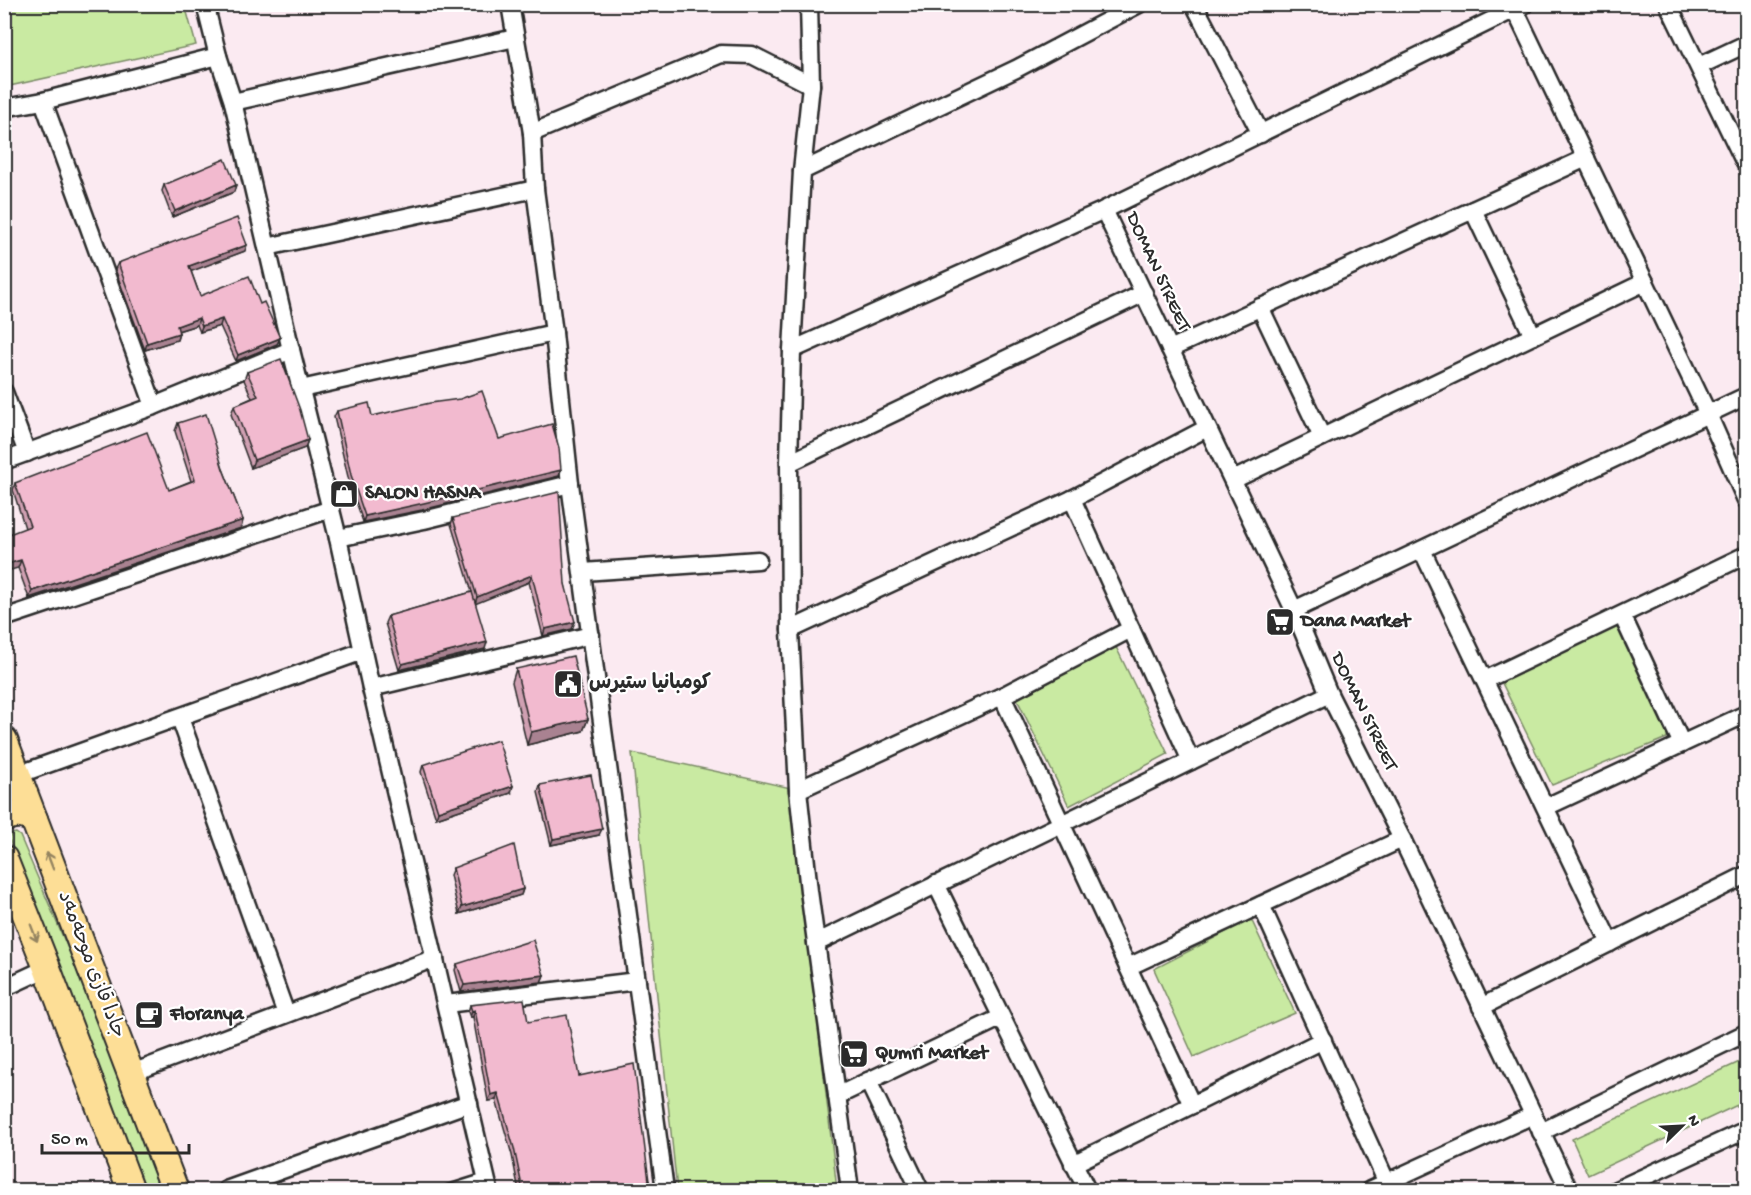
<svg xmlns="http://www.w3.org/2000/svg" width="1751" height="1195" viewBox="0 0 1751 1195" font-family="'Gochi Hand','Playpen Sans Arabic',sans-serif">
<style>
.green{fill:#c9eaa2;stroke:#7a8a66;stroke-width:1.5}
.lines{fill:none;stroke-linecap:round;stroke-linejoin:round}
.service-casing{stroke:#2b2b2b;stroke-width:13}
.minor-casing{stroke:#2b2b2b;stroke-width:21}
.primary-casing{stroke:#2b2b2b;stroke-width:30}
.service{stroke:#fff;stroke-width:8}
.minor{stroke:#fff;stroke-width:16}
.primary{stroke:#fdde96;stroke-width:26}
.wall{fill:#d0a0b2;stroke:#2b2b2b;stroke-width:1.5}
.shaded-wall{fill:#a98291;stroke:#2b2b2b;stroke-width:1.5}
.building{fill:#f2bacf;stroke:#2b2b2b;stroke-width:1.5}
.oneway{stroke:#948460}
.labels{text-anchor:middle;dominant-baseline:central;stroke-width:4.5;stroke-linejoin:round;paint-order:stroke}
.street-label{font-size:20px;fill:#2b2b2b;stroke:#fff}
.poi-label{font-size:20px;font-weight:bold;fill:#2b2b2b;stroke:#fff;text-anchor:start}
</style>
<rect width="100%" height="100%" fill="#fbeaf1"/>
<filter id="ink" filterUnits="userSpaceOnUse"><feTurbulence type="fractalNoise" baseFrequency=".0167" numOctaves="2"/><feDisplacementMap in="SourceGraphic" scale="12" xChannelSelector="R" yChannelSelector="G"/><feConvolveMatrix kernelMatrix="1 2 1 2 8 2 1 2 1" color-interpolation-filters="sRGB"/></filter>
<g filter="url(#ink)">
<g class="green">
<path d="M 4,5 L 185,5 L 196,45 L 5,87 Z"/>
<path d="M 1617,626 L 1669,737 L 1552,785 L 1500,679 Z"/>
<path d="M 1116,647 L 1168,754 L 1069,806 L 1017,699 Z"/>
<path d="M 632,753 L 791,788 L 837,1190 L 677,1190 Z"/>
<path d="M 16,833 L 20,836 L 83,984 L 160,1190 L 141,1190 L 9,839 L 11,834 Z"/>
<path d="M 1251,919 L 1295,1013 L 1194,1057 L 1154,969 Z"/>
<path d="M 1746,1059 L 1746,1101 L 1588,1175 L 1572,1139 Z"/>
</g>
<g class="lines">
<g class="service-casing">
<path id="service" d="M 448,1190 L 486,1178"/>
</g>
<g class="minor-casing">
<g id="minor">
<path d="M 205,4 L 218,56 L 233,102 L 291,350 L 338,538 L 371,688 L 489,1190"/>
<path d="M 510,4 L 532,133 L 535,189 L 554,333 L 570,484 L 665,1190"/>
<path d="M 809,4 L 811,85 L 802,171 L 792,350 L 789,463 L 790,630 L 798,790 L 809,891 L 850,1190"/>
<path d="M 1194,4 L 1261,134"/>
<path d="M 1668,4 L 1746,165"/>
<path d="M 1515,10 L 1708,414 L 1746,500"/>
<path d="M 1699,66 L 1746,44"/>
<path d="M 43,101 L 154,406"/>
<path d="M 233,102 L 515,38"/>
<path d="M 4,108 L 43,101 L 218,56"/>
<path d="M 532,133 L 721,54 L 752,55 L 811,85"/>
<path d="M 802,171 L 1016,69 L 1139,4"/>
<path d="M 1104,210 L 1294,610 L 1329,694 L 1402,839 L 1569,1190"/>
<path d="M 1473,210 L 1533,336"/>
<path d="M 267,247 L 535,189"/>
<path d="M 1260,307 L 1322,437"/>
<path d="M 1170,349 L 1586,158"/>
<path d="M 792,350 L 1104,210 L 1525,4"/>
<path d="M 301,389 L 554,333"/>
<path d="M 4,392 L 27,453"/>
<path d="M 4,461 L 154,406 L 291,350"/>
<path d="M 789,463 L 1144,293"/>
<path d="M 1233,480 L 1645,282"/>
<path d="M 1072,499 L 1191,761"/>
<path d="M 338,538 L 424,520 L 570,484"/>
<path d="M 1422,550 L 1610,943"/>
<path d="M 583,572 L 758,560"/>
<path d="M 1294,610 L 1746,396"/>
<path d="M 1622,615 L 1682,744"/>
<path d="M 4,618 L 331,509"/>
<path d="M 790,630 L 1072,499 L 1207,428"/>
<path d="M 1485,680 L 1746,555"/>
<path d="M 371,688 L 591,635"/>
<path d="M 1002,696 L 1192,1105"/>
<path d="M 180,718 L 286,1014"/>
<path d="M 17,775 L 363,651"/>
<path d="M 798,790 L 1002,696 L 1131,629"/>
<path d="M 1546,807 L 1746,714"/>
<path d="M 936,884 L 1087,1190"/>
<path d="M 1261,905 L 1387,1183"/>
<path d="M 816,943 L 1329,694"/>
<path d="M 1128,967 L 1402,839"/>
<path d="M 4,988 L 47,968"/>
<path d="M 446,1004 L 637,981"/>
<path d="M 1481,1007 L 1746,875"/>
<path d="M 132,1073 L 435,958"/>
<path d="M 868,1081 L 920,1190"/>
<path d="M 837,1096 L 1000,1018"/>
<path d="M 1541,1132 L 1746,1033"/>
<path d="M 1073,1164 L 1323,1040"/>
<path d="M 226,1190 L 469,1103"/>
<path d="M 1370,1190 L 1533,1115"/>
<path d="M 1616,1190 L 1746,1130"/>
</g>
</g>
<g class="primary-casing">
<g id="primary">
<path d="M 4,740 L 175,1190"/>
<path d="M 4,819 C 15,812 23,815 34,819"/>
<path d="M 4,859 L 47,968 L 131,1190"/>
</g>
</g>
<use href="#service" class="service"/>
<use href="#minor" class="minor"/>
<use href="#primary" class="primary"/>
</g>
<g class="wall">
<path d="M 164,185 L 234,192 L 172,217 L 162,191 Z"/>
<path d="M 245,251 L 191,271 L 200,296 L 260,304 L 280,338 L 277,344 L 236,361 L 220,326 L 200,332 L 197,325 L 178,331 L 179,333 L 177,340 L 145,350 L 115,269 L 118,263 Z"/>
<path d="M 247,372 L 308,440 L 305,448 L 251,468 L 231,414 L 234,406 L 252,398 L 244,380 Z"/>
<path d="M 337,411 L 499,439 L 559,476 L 422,510 L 363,522 L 349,481 L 334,417 Z"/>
<path d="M 178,423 L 223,469 L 243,520 L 241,528 L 29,598 L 18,568 L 25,528 L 13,490 L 15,483 L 169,490 L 191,481 L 175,431 Z"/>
<path d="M 453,518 L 565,584 L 572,629 L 543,636 L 529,582 L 475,603 L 485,649 L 399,670 L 385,623 L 388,616 L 472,592 L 451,524 Z"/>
<path d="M 516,669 L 588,719 L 583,731 L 527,745 L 512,682 Z"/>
<path d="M 423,765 L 511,793 L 436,818 L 421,772 Z"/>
<path d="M 540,785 L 599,835 L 551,845 L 538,792 Z"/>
<path d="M 453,868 L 523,889 L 521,895 L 459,914 L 450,875 Z"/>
<path d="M 457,964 L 544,975 L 541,982 L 461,992 L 455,970 Z"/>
<path d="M 470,1005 L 528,1022 L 579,1076 L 649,1181 L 647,1188 L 632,1191 L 519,1191 L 512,1155 L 496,1100 L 488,1101 L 473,1017 L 470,1017 L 468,1012 Z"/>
</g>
<g class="shaded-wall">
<path d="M 236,185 L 234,192 L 172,217 L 175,211 Z"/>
<path d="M 247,245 L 245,251 L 187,273 L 189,266 Z"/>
<path d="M 199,318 L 197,325 L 174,332 L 177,326 Z"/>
<path d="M 222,319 L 220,326 L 200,332 L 202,326 Z"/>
<path d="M 179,333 L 177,340 L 145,350 L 147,343 Z"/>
<path d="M 280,338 L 277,344 L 236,361 L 238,355 Z"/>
<path d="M 308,440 L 305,448 L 251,468 L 254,460 Z"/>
<path d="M 561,470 L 559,476 L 422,510 L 363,522 L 365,516 Z"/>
<path d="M 243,520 L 241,528 L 29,598 L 32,591 Z"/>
<path d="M 21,560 L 18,568 L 4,572 L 4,565 Z"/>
<path d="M 532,575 L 529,582 L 475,604 L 477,597 Z"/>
<path d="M 575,622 L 572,629 L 543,636 L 545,629 Z"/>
<path d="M 487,642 L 485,649 L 399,670 L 402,664 Z"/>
<path d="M 588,719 L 583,731 L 527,745 L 531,732 Z"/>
<path d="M 513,786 L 511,793 L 436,818 L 438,811 Z"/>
<path d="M 602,829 L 599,835 L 551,845 L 553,839 Z"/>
<path d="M 523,889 L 521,895 L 459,914 L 462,907 Z"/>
<path d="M 544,975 L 541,982 L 461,992 L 464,985 Z"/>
<path d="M 475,1010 L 473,1017 L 470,1017 L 472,1011 Z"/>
<path d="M 498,1093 L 496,1100 L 488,1101 L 491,1095 Z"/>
<path d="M 649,1181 L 647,1188 L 632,1191 L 598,1191 Z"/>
</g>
<g class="building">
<path d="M 225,159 L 236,185 L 175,211 L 164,185 Z"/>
<path d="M 237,218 L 247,245 L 189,266 L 200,296 L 249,276 L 260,304 L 264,302 L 280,338 L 238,355 L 222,319 L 202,326 L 199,318 L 177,326 L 179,333 L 147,343 L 118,263 Z"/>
<path d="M 281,359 L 300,410 L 308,440 L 254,460 L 234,406 L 258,396 L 247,372 Z"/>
<path d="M 482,391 L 499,439 L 552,424 L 559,448 L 561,470 L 424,503 L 365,516 L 351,475 L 337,411 L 369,403 L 372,416 L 430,403 L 460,399 Z"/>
<path d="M 206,414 L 223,469 L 243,520 L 32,591 L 21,560 L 4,565 L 4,536 L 30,526 L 15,483 L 147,432 L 169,490 L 195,480 L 178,423 Z"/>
<path d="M 559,492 L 565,584 L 575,622 L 545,629 L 532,575 L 477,597 L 453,518 Z"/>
<path d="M 472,592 L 487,642 L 402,664 L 388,616 Z"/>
<path d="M 573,656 L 588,719 L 531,732 L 516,669 Z"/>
<path d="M 498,740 L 513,786 L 438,811 L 423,765 Z"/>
<path d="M 591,775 L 602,829 L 553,839 L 540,785 Z"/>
<path d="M 514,845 L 523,889 L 462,907 L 453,868 Z"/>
<path d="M 533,940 L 544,975 L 464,985 L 457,964 Z"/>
<path d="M 524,999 L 528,1022 L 567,1015 L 579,1076 L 634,1064 L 649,1181 L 598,1191 L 523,1191 L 514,1148 L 498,1093 L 491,1095 L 475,1010 L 472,1011 L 470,1005 Z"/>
</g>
<defs><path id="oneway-shaft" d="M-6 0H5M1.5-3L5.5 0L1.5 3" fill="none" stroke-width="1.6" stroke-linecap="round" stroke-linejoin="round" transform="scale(1.5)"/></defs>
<g class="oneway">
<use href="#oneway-shaft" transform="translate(50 861) rotate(-111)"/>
<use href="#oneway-shaft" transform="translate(34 933) rotate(69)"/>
</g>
</g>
<defs>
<g id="shop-square" transform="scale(1.5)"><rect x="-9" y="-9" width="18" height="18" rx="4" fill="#2b2b2b" stroke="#fff"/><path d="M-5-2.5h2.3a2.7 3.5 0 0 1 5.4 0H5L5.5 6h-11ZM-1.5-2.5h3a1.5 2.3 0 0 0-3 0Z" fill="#fff"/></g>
<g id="supermarket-square" transform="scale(1.5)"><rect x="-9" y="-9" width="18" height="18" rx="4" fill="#2b2b2b" stroke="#fff"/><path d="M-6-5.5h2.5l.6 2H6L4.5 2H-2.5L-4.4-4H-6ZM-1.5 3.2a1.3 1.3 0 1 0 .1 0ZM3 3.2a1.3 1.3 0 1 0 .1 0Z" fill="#fff"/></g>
<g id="civic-square" transform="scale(1.5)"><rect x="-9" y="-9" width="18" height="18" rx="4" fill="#2b2b2b" stroke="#fff"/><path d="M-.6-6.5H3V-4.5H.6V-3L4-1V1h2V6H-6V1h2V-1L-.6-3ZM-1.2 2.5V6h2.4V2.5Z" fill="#fff"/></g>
<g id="cafe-square" transform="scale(1.5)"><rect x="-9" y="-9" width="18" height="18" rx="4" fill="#2b2b2b" stroke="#fff"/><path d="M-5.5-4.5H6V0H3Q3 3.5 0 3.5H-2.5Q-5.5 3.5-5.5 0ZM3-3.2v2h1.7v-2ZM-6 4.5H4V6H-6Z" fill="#fff"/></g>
</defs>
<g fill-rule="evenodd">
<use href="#shop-square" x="344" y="494"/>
<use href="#supermarket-square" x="1280" y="622"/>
<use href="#civic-square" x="568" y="684"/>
<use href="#cafe-square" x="149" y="1015"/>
<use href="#supermarket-square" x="854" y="1054"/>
</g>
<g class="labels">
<g class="street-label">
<text transform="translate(1157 272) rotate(65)">DOMAN STREET</text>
<text transform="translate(1363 712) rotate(64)">DOMAN STREET</text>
<text transform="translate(90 965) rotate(69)">جادا قازی موحەمەد</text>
</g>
<g class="poi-label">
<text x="365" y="494">SALON HASNA</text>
<text x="1301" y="622">Dana Market</text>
<text x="589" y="684">كومبانيا ستيرس</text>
<text x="170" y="1015">Floranya</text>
<text x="875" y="1054">Qumri Market</text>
</g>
</g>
<rect width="1751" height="1195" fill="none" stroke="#fff" stroke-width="24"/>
<rect x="12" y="12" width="1727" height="1171" fill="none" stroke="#2b2b2b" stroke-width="2" filter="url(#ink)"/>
<g transform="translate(1682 1126) rotate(66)" stroke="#ffffff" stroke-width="4.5" paint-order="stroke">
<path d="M0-4.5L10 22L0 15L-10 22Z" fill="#2b2b2b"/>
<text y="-9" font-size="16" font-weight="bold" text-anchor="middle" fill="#2b2b2b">N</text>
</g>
<path d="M42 1144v9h147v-9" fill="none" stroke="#2b2b2b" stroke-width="3"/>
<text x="51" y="1144" font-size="18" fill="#2b2b2b" stroke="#ffffff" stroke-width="4.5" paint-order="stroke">50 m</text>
</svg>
